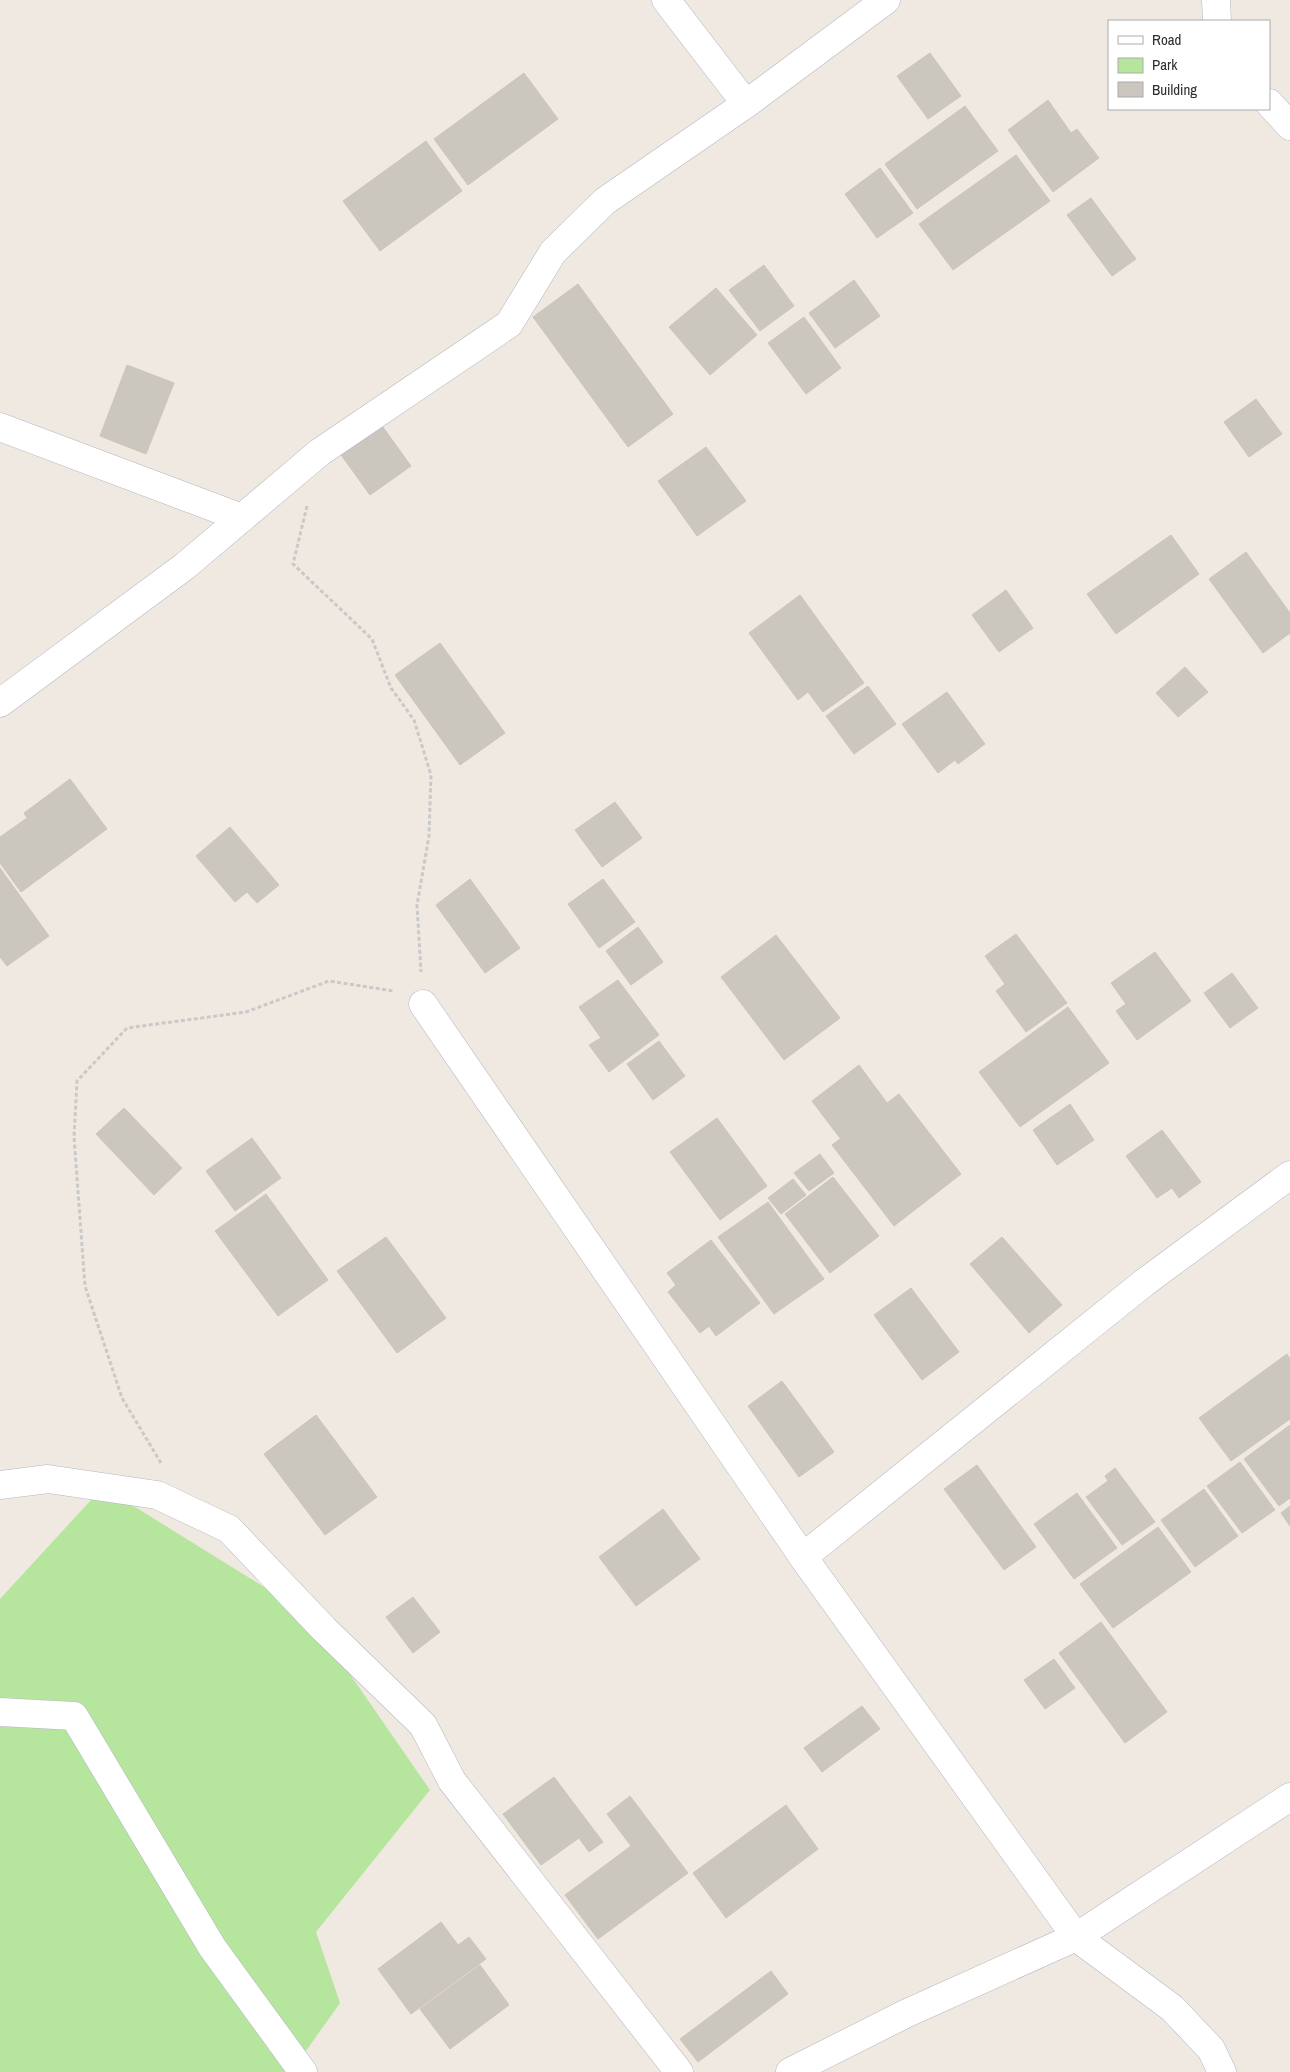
<svg xmlns="http://www.w3.org/2000/svg" width="1290" height="2072" viewBox="0 0 1290 2072" font-family="'Archivo Narrow',sans-serif">
<style>
.green{fill:#b6e59e}
.building{fill:#cbc7bf;stroke:#cbc5ba}
.lines{fill:none;stroke-linecap:round;stroke-linejoin:round}
.minor-casing{stroke:#b4b7c1;stroke-width:29}
.path{stroke:#c9c9c9;stroke-width:3;stroke-dasharray:4 2.5;stroke-linecap:butt}
.minor{stroke:#fff;stroke-width:28}
</style>
<rect width="100%" height="100%" fill="#efe9e1"/>
<path class="green" d="M 103,1487 L 309,1615 L 430,1790 L 316,1932 L 340,2003 L 291,2072 L 0,2072 L 0,1599 Z"/>
<g class="building">
<path d="M 930,53 L 961,96 L 928,119 L 897,76 Z"/>
<path d="M 524,73 L 558,119 L 468,185 L 434,139 Z"/>
<path d="M 1048,100 L 1071,133 L 1077,129 L 1099,158 L 1053,192 L 1008,130 Z"/>
<path d="M 965,106 L 998,151 L 917,209 L 885,164 Z"/>
<path d="M 426,141 L 462,191 L 380,251 L 343,201 Z"/>
<path d="M 1016,155 L 1050,201 L 953,270 L 919,224 Z"/>
<path d="M 880,168 L 913,213 L 877,238 L 845,194 Z"/>
<path d="M 1091,198 L 1136,259 L 1112,276 L 1067,215 Z"/>
<path d="M 764,265 L 794,306 L 760,331 L 729,290 Z"/>
<path d="M 854,280 L 880,316 L 835,348 L 809,313 Z"/>
<path d="M 578,284 L 673,414 L 628,447 L 533,317 Z"/>
<path d="M 716,288 L 757,335 L 710,375 L 669,327 Z"/>
<path d="M 804,317 L 841,368 L 806,394 L 768,343 Z"/>
<path d="M 127,365 L 174,383 L 146,454 L 100,436 Z"/>
<path d="M 1256,399 L 1282,434 L 1249,457 L 1224,422 Z"/>
<path d="M 380,423 L 411,466 L 370,495 L 339,452 Z"/>
<path d="M 706,447 L 746,501 L 697,536 L 658,481 Z"/>
<path d="M 1171,535 L 1199,574 L 1116,634 L 1087,594 Z"/>
<path d="M 1246,552 L 1290,613 L 1290,633 L 1263,653 L 1209,579 Z"/>
<path d="M 1006,590 L 1033,628 L 999,652 L 972,615 Z"/>
<path d="M 800,595 L 864,683 L 823,712 L 808,692 L 798,700 L 749,633 Z"/>
<path d="M 440,643 L 505,733 L 460,765 L 395,675 Z"/>
<path d="M 1185,667 L 1208,692 L 1178,717 L 1156,693 Z"/>
<path d="M 868,686 L 896,724 L 854,754 L 826,716 Z"/>
<path d="M 947,692 L 985,744 L 958,764 L 955,760 L 938,773 L 902,724 Z"/>
<path d="M 70,779 L 107,829 L 21,892 L 0,863 L 0,837 L 27,818 L 24,813 Z"/>
<path d="M 615,802 L 642,838 L 602,867 L 575,830 Z"/>
<path d="M 230,827 L 279,885 L 257,903 L 247,892 L 235,902 L 196,856 Z"/>
<path d="M 0,868 L 49,936 L 7,966 L 0,957 Z"/>
<path d="M 470,879 L 520,948 L 485,973 L 436,905 Z"/>
<path d="M 603,879 L 635,922 L 599,948 L 568,904 Z"/>
<path d="M 638,927 L 663,962 L 631,985 L 606,951 Z"/>
<path d="M 1016,934 L 1067,1003 L 1026,1032 L 996,991 L 1005,984 L 985,956 Z"/>
<path d="M 776,935 L 840,1018 L 784,1060 L 721,977 Z"/>
<path d="M 1155,952 L 1191,1001 L 1137,1040 L 1116,1011 L 1126,1004 L 1111,983 Z"/>
<path d="M 1232,973 L 1258,1008 L 1230,1028 L 1204,993 Z"/>
<path d="M 618,980 L 659,1035 L 609,1072 L 589,1045 L 601,1038 L 579,1007 Z"/>
<path d="M 1068,1007 L 1109,1063 L 1020,1127 L 979,1072 Z"/>
<path d="M 659,1041 L 685,1076 L 653,1100 L 627,1064 Z"/>
<path d="M 859,1065 L 887,1103 L 840,1138 L 812,1101 Z"/>
<path d="M 899,1094 L 961,1174 L 894,1226 L 832,1145 Z"/>
<path d="M 1070,1104 L 1094,1140 L 1057,1165 L 1033,1130 Z"/>
<path d="M 124,1108 L 182,1168 L 154,1195 L 96,1134 Z"/>
<path d="M 717,1118 L 767,1186 L 720,1220 L 670,1152 Z"/>
<path d="M 1162,1130 L 1201,1182 L 1179,1198 L 1172,1188 L 1157,1198 L 1126,1156 Z"/>
<path d="M 252,1138 L 281,1178 L 235,1211 L 206,1171 Z"/>
<path d="M 820,1154 L 834,1173 L 809,1191 L 794,1173 Z"/>
<path d="M 833,1177 L 879,1236 L 830,1273 L 785,1214 Z"/>
<path d="M 793,1179 L 806,1195 L 781,1214 L 768,1198 Z"/>
<path d="M 266,1194 L 328,1280 L 278,1316 L 215,1231 Z"/>
<path d="M 768,1202 L 824,1279 L 774,1314 L 718,1237 Z"/>
<path d="M 386,1237 L 446,1318 L 397,1353 L 337,1271 Z"/>
<path d="M 1002,1237 L 1062,1305 L 1029,1333 L 970,1264 Z"/>
<path d="M 711,1240 L 760,1303 L 716,1336 L 709,1326 L 700,1333 L 668,1292 L 676,1285 L 667,1273 Z"/>
<path d="M 911,1288 L 959,1352 L 922,1380 L 874,1315 Z"/>
<path d="M 1287,1354 L 1290,1359 L 1290,1419 L 1231,1461 L 1199,1418 Z"/>
<path d="M 782,1381 L 834,1452 L 799,1477 L 748,1406 Z"/>
<path d="M 316,1415 L 377,1497 L 325,1535 L 264,1454 Z"/>
<path d="M 1290,1425 L 1290,1498 L 1279,1506 L 1244,1459 Z"/>
<path d="M 1240,1462 L 1275,1510 L 1242,1533 L 1207,1486 Z"/>
<path d="M 977,1465 L 1036,1547 L 1004,1570 L 944,1489 Z"/>
<path d="M 1115,1468 L 1155,1522 L 1122,1545 L 1086,1497 L 1108,1481 L 1105,1476 Z"/>
<path d="M 1204,1489 L 1238,1536 L 1195,1567 L 1161,1520 Z"/>
<path d="M 1077,1493 L 1117,1548 L 1074,1579 L 1034,1524 Z"/>
<path d="M 1290,1506 L 1290,1526 L 1281,1513 Z"/>
<path d="M 663,1509 L 700,1559 L 636,1606 L 599,1557 Z"/>
<path d="M 1158,1527 L 1191,1572 L 1113,1628 L 1080,1584 Z"/>
<path d="M 413,1597 L 440,1632 L 413,1653 L 386,1617 Z"/>
<path d="M 1101,1622 L 1167,1712 L 1125,1743 L 1059,1653 Z"/>
<path d="M 1054,1659 L 1075,1688 L 1045,1709 L 1024,1680 Z"/>
<path d="M 862,1706 L 880,1729 L 822,1772 L 804,1748 Z"/>
<path d="M 554,1777 L 603,1842 L 589,1852 L 579,1838 L 541,1865 L 503,1814 Z"/>
<path d="M 630,1796 L 688,1873 L 598,1939 L 565,1895 L 631,1846 L 607,1814 Z"/>
<path d="M 786,1805 L 818,1849 L 726,1918 L 693,1873 Z"/>
<path d="M 441,1922 L 458,1945 L 469,1937 L 486,1959 L 411,2014 L 378,1969 Z"/>
<path d="M 480,1965 L 509,2005 L 450,2049 L 420,2009 Z"/>
<path d="M 771,1971 L 788,1994 L 698,2062 L 680,2039 Z"/>
</g>
<g class="lines">
<g class="minor-casing">
<g id="minor">
<path d="M 666,0 L 746,104"/>
<path d="M 1216,0 L 1217,21"/>
<path d="M 1269,103 L 1290,126"/>
<path d="M 0,427 L 242,518"/>
<path d="M 0,703 L 185,566 L 320,452 L 509,324 L 553,252 L 605,201 L 746,104 L 886,0"/>
<path d="M 423,1004 L 803,1557 L 1076,1937 L 1172,2008 L 1211,2049 L 1222,2072"/>
<path d="M 0,1485 L 48,1479 L 157,1495 L 229,1529 L 324,1629 L 423,1725 L 452,1781 L 679,2072"/>
<path d="M 803,1557 L 1145,1282 L 1290,1175"/>
<path d="M 0,1712 L 74,1716 L 212,1947 L 303,2072"/>
<path d="M 790,2072 L 905,2014 L 1076,1937 L 1290,1797"/>
</g>
</g>
<g class="path">
<path d="M 307,506 L 293,564 L 372,639 L 391,688 L 414,720 L 431,775 L 429,836 L 417,905 L 421,972"/>
<path d="M 161,1463 L 122,1398 L 85,1286 L 74,1137 L 77,1081 L 127,1028 L 246,1012 L 329,981 L 394,991"/>
</g>
<use href="#minor" class="minor"/>
</g>
<rect x="1108" y="20" width="162" height="90" fill="#ffffff" stroke="#ababab"/>
<rect x="1118" y="36" width="25" height="8" fill="#ffffff" stroke="#ababab"/>
<text x="1152" y="45" font-size="15" fill="#2e2e2e">Road</text>
<rect x="1118" y="58" width="25" height="15" fill="#b6e59e" stroke="#ababab"/>
<text x="1152" y="70" font-size="15" fill="#2e2e2e">Park</text>
<rect x="1118" y="82" width="25" height="15" fill="#cbc7bf" stroke="#ababab"/>
<text x="1152" y="95" font-size="15" fill="#2e2e2e">Building</text>
</svg>
